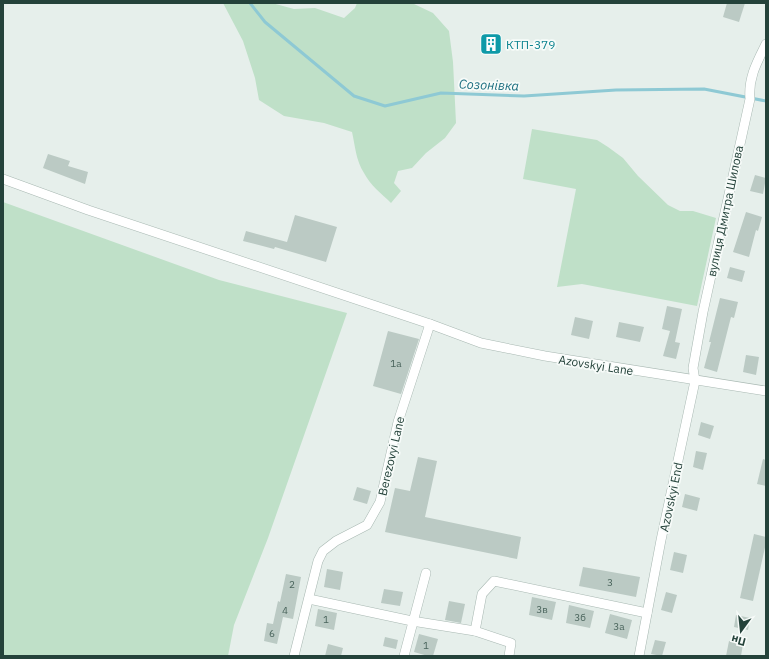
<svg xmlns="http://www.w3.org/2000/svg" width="769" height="659" viewBox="0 0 769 659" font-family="'IBM Plex Sans',sans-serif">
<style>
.green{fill:#bfe0c8}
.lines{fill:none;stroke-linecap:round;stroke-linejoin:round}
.stream{stroke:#8ec9d4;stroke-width:3}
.building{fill:#bbcac4}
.street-casing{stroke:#a8b8b2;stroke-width:10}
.street{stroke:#fff;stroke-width:9}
.labels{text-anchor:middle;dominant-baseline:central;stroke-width:3.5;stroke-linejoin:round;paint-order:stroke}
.number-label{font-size:10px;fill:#4a645c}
.culture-label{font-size:12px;fill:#0d838f;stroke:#f7fbf9;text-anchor:start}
.street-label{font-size:12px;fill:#24423a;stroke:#f7fbf9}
.water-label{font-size:13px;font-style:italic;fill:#1c6f80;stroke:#f7fbf9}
</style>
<rect width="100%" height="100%" fill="#e6efeb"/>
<g class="green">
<path d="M 223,3 L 272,3 L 294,9 L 315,8 L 344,18 L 355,8 L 357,3 L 414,4 L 433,13 L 449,31 L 453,62 L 456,123 L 445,138 L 426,153 L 412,168 L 398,171 L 394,183 L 401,191 L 391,203 C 382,194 370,185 364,173 C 356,161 355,145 352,132 L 324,123 L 284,116 L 259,100 L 255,78 L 243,41 Z"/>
<path d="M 532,129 L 597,140 L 608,147 L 623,158 L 638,176 L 668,205 L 680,211 L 693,211 L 716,218 L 697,306 L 582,284 L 557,287 L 576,189 L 523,179 Z"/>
<path d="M 3,202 L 219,280 L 347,313 L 268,538 L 234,625 L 228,656 L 3,656 Z"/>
</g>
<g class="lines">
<path class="stream" d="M 250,3 L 265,22 L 354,96 L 385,106 L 441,93 L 524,96 L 616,90 L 704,89 L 766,101"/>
</g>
<g class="building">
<path d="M 727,3 L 745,3 L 739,22 L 723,17 Z"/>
<path d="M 48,154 L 70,161 L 68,166 L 88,172 L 85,184 L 43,168 Z"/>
<path d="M 755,175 L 766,178 L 763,194 L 750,191 Z"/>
<path d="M 746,212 L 762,217 L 758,231 L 756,230 L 749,257 L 733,252 Z"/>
<path d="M 295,215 L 337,227 L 326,262 L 275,247 L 274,249 L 243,241 L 246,231 L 287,242 Z"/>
<path d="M 730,267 L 745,271 L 742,282 L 727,278 Z"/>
<path d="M 720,298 L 738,302 L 734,318 L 731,317 L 717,372 L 704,368 L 711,342 L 709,342 Z"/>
<path d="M 667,306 L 682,309 L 675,342 L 680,343 L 676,359 L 663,356 L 670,331 L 662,329 Z"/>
<path d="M 575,317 L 593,321 L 589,339 L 571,335 Z"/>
<path d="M 619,322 L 644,327 L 640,342 L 616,337 Z"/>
<path d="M 388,331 L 419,339 L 401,394 L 373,386 Z"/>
<path d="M 746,355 L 759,357 L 756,375 L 743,372 Z"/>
<path d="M 701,422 L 714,426 L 710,439 L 698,435 Z"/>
<path d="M 696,451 L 707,453 L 703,470 L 693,467 Z"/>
<path d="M 418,457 L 437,461 L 425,517 L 521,537 L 517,559 L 385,532 L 395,488 L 410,491 Z"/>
<path d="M 763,459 L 766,460 L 766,486 L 757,484 Z"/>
<path d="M 357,487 L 371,491 L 367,504 L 353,500 Z"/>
<path d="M 685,494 L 700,498 L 697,511 L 682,507 Z"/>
<path d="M 754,534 L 766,537 L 766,543 L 753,601 L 740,598 Z"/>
<path d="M 674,552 L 687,555 L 683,573 L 670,570 Z"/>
<path d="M 583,567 L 640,577 L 636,597 L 579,586 Z"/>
<path d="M 327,569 L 343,572 L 340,590 L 324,587 Z"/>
<path d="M 286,574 L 301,577 L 293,619 L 283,617 L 277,644 L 264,641 L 267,623 L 273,624 L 278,601 L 280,602 Z"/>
<path d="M 384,589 L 403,592 L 400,606 L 381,603 Z"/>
<path d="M 666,592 L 677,595 L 672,613 L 661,610 Z"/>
<path d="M 532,597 L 556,602 L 552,620 L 529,615 Z"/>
<path d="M 449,601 L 465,604 L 461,623 L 445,620 Z"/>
<path d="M 569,605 L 594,611 L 590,628 L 566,623 Z"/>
<path d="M 318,609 L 337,613 L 334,630 L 315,626 Z"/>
<path d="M 610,614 L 632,620 L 627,639 L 605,633 Z"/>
<path d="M 736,615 L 750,618 L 748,630 L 734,627 Z"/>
<path d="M 419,634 L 438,639 L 433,656 L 428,656 L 414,652 Z"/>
<path d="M 385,637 L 398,640 L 396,649 L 383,646 Z"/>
<path d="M 655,640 L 666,642 L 662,656 L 651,654 Z"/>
<path d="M 729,641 L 743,644 L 741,656 L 726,656 Z"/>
<path d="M 328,644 L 343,648 L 341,656 L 325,656 Z"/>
</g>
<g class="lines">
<g class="street-casing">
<g id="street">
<path d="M 3,179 L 88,210 L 430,324 L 481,343 L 545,356 L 766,391"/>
<path d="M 309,599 L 412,621 L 475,631 L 511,643 L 509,656"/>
<path d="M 475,631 L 482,594 L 494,581 L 647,613"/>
<path d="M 294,656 L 318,561 L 323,551 L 336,541 L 367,525 L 380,502 L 398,422 L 430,324"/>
<path d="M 404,656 L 426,573"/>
<path d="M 639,656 L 661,540 L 695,381 L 693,368 L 703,312 L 750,99 C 748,78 757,62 766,44"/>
</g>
</g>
<use href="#street" class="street"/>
</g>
<defs>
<g id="building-square" transform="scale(1.15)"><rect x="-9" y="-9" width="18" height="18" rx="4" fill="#0f9aa8" stroke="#f7fbf9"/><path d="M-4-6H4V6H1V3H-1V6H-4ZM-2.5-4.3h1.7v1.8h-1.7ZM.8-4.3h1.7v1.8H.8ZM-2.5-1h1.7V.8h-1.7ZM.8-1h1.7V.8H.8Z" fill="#fff"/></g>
</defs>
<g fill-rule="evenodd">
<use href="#building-square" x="491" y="44"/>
</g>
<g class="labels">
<g class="number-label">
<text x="396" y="363">1а</text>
<text x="610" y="582">3</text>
<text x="292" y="584">2</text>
<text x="542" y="609">3в</text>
<text x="285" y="610">4</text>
<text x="580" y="617">3б</text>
<text x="326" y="619">1</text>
<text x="619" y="626">3а</text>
<text x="272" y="633">6</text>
<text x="426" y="645">1</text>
</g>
<g class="culture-label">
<text x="506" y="44">КТП-379</text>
</g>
<g class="street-label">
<text transform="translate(725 211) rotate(-78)">вулиця Дмитра Шилова</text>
<text transform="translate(596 365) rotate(9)">Azovskyi Lane</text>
<text transform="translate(391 456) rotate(-77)">Berezovyi Lane</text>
<text transform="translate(671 497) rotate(-78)">Azovskyi End</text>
</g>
<g class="water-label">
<text transform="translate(489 85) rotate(2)">Созонівка</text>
</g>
</g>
<rect width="769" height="659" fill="none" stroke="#24423a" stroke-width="8"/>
<g transform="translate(741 631) rotate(195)" stroke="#f7fbf9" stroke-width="3" paint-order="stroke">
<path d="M0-3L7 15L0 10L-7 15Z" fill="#24423a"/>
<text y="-6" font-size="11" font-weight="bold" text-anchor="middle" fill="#24423a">Пн</text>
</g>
</svg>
